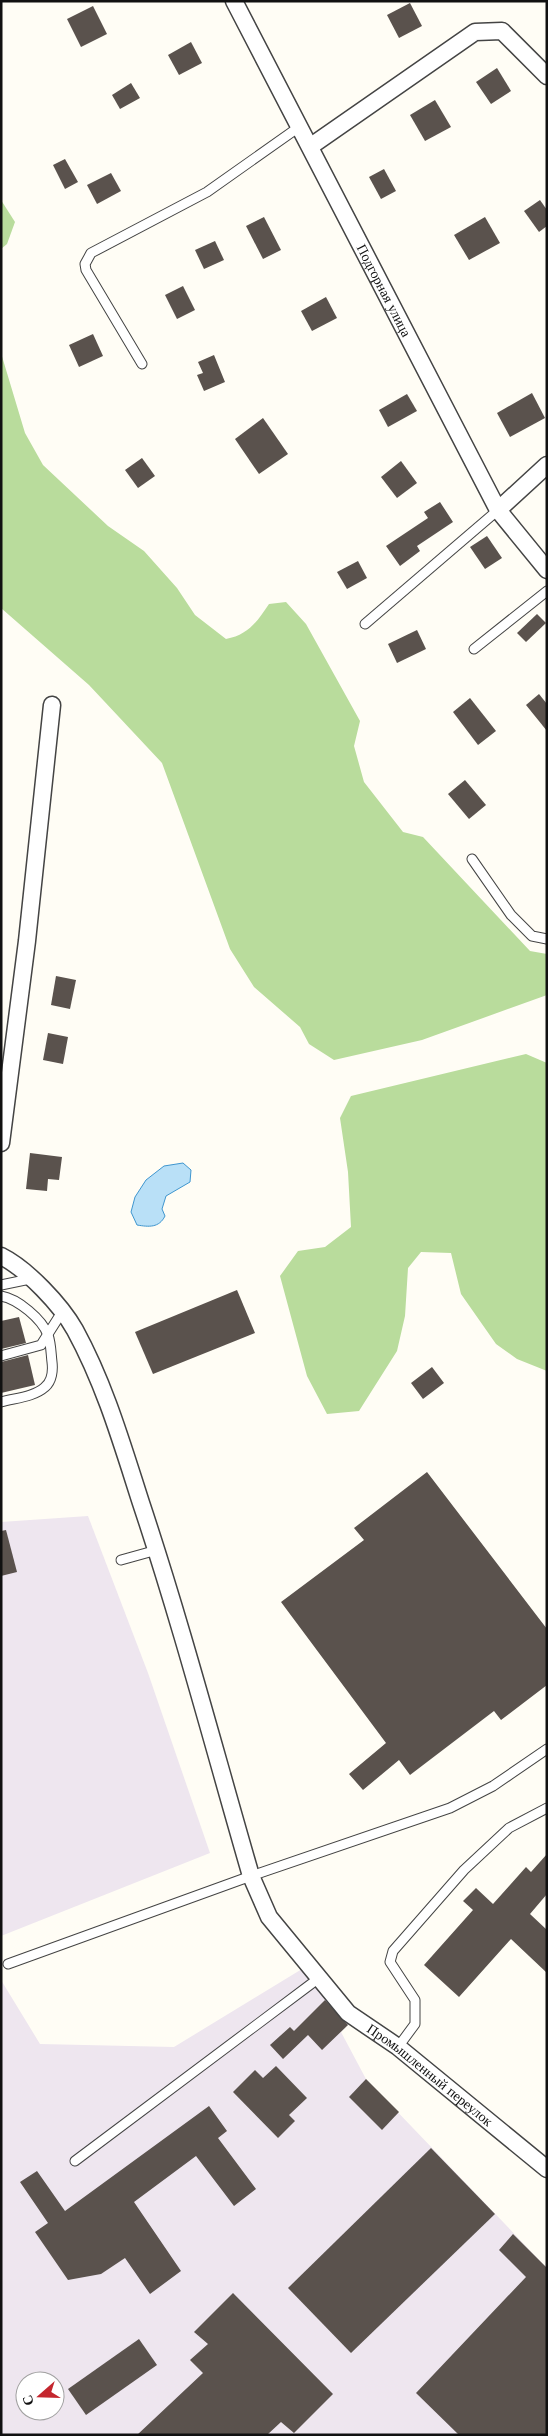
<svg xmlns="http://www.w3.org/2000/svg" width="548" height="2436" viewBox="0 0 548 2436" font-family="'Libre Baskerville',serif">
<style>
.industrial{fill:#eee6ef;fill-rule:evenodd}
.forest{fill:#b9dc9c}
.water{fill:#b9e0f7;stroke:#3f96cf}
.building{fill:#5a524d}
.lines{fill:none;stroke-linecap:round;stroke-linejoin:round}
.lane-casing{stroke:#444;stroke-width:11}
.street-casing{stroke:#444;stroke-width:19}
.lane{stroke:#fff;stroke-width:9}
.street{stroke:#fff;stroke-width:16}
.labels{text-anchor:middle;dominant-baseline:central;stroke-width:5;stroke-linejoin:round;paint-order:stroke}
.street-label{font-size:14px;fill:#111;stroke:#fff}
</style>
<rect width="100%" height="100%" fill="#fffdf5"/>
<g class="industrial">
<path d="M 88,1516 L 148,1673 L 210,1853 L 1,1936 L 1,1522 Z"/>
<path d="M 302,1969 L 350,2023 L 341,2032 L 366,2079 L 547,2268 L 547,2435 L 1,2435 L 1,1980 L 40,2044 L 174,2047 ZM 25,2381 L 55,2381 L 55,2411 L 25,2411 Z"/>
</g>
<g class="forest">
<path d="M 1,200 L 15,222 L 7,244 L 1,249 Z"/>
<path d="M 1,353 L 25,433 L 43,465 L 108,526 L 144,551 L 177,588 L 195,615 L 226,639 C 248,635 257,622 269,604 L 286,602 L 306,624 L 360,721 L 354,746 L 364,782 L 403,832 L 423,837 L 530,951 L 547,954 L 547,995 L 422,1040 L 334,1060 L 309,1044 L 300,1027 L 254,987 L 230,949 L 162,763 L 89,685 L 1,608 Z"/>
<path d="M 526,1054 L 547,1063 L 547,1371 L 517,1359 L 496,1344 L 461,1294 L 451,1253 L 421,1252 L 408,1268 L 405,1316 L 397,1351 L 359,1411 L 327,1414 L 307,1376 L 280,1276 L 298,1251 L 325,1247 L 351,1227 L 348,1172 L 340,1118 L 351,1096 Z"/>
</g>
<path class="water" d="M 183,1163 L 191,1170 L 190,1182 L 166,1196 L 162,1209 L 165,1216 C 159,1228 149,1227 137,1225 L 131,1212 L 135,1197 L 146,1180 L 164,1166 Z"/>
<g class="building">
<path d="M 410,3 L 422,26 L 399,38 L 387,15 Z"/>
<path d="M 93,6 L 107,34 L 81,47 L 67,19 Z"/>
<path d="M 191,42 L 202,63 L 179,75 L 168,55 Z"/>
<path d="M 497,68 L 511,91 L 491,104 L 476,82 Z"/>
<path d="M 131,83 L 140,98 L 120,109 L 112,95 Z"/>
<path d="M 435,100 L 451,127 L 425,141 L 410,115 Z"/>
<path d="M 65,159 L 78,182 L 65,189 L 53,165 Z"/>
<path d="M 384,169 L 396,191 L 381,199 L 369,177 Z"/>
<path d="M 111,173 L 121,191 L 97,204 L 87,185 Z"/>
<path d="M 540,200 L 547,210 L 547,226 L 539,232 L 524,211 Z"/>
<path d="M 264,217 L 281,250 L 263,259 L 246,226 Z"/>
<path d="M 485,217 L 500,243 L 469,260 L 454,235 Z"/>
<path d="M 215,241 L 224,260 L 204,269 L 195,250 Z"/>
<path d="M 183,286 L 195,310 L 177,319 L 165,295 Z"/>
<path d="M 326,297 L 337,318 L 312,331 L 301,311 Z"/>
<path d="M 93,334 L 103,356 L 79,367 L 69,345 Z"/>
<path d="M 214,355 L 225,382 L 204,391 L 197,375 L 203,373 L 198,362 Z"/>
<path d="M 532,393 L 545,418 L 510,437 L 497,413 Z"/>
<path d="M 407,394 L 417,411 L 388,427 L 379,410 Z"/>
<path d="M 263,418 L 288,454 L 259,474 L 235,439 Z"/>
<path d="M 142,458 L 155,476 L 138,488 L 125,470 Z"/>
<path d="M 401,461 L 417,483 L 397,498 L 381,477 Z"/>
<path d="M 440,502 L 453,522 L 417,546 L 420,551 L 400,566 L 386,546 L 428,518 L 424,512 Z"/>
<path d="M 487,536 L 502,558 L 485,569 L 470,547 Z"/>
<path d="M 358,561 L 367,578 L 347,589 L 337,572 Z"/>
<path d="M 537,614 L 546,623 L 526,642 L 517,633 Z"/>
<path d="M 417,630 L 426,649 L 397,663 L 388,644 Z"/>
<path d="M 539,694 L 547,704 L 547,731 L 526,705 Z"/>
<path d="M 470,698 L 496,731 L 478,745 L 453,712 Z"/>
<path d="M 465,780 L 486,805 L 469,819 L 448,794 Z"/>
<path d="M 56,976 L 76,980 L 70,1009 L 51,1005 Z"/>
<path d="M 48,1033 L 68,1037 L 63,1064 L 43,1060 Z"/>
<path d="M 30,1153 L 62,1157 L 59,1180 L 48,1179 L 47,1191 L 26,1189 Z"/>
<path d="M 237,1290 L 255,1333 L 153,1374 L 135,1332 Z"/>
<path d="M 19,1317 L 26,1343 L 1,1349 L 1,1321 Z"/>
<path d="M 28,1355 L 35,1385 L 1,1393 L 1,1362 Z"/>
<path d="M 432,1367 L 444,1383 L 423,1399 L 411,1383 Z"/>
<path d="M 427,1472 L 547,1629 L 547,1685 L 501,1720 L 494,1711 L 410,1775 L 399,1760 L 363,1790 L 349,1774 L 386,1743 L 281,1602 L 364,1540 L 354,1528 Z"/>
<path d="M 6,1530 L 17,1572 L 1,1576 L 1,1531 Z"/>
<path d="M 547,1854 L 547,1894 L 530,1914 L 547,1930 L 547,1973 L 511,1939 L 459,1997 L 424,1965 L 473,1910 L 463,1901 L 476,1888 L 493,1904 L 526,1867 L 531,1872 Z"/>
<path d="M 325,2000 L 348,2025 L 322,2050 L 308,2035 L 283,2059 L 270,2045 L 290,2027 L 294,2031 Z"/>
<path d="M 276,2066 L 307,2098 L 289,2115 L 295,2121 L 278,2138 L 233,2092 L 255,2070 L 263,2078 Z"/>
<path d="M 366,2079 L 399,2112 L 382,2130 L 349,2097 Z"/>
<path d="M 209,2106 L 227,2131 L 218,2138 L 256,2189 L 234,2206 L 196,2156 L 134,2202 L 181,2271 L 150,2294 L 125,2258 L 101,2274 L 68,2280 L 35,2232 L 48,2223 L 20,2182 L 37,2171 L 65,2211 Z"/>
<path d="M 431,2148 L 495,2214 L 351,2353 L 288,2288 Z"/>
<path d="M 513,2234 L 547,2268 L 547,2435 L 459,2435 L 416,2393 L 526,2277 L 499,2250 Z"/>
<path d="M 233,2293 L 333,2394 L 294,2433 L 281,2422 L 267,2435 L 137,2435 L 203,2373 L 190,2360 L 208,2344 L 194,2332 Z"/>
<path d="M 139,2339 L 157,2365 L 86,2415 L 68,2389 Z"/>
</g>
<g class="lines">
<g class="lane-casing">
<g id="lane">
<path d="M 142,364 L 86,270 L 85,264 L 91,253 L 207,192 L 299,127"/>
<path d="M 365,624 L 498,510"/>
<path d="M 474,649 L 547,591"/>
<path d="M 472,859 L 511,915 L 532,936 L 547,939"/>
<path d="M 1,1285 L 30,1279"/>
<path d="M 1,1296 C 18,1299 42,1319 48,1335 C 51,1343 51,1354 52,1362 C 53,1370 52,1381 45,1387 C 34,1397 15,1398 1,1402"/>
<path d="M 1,1356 L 41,1345 L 62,1312"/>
<path d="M 121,1560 L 157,1550"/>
<path d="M 8,1964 L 251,1876 L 450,1808 L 493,1786 L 547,1749"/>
<path d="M 398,2047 L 415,2024 L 415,2000 L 390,1962 L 393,1951 L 464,1870 L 509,1828 L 547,1808"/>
<path d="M 75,2161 L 319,1978"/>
</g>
</g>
<g class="street-casing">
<g id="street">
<path id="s1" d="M 234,1 L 498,510 L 547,570"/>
<path d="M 311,146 L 475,32 L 502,31 L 547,76"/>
<path d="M 498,510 L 547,465"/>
<path d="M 1,1143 L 27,941 L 52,705"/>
<path id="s2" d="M 1,1256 C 27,1269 61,1305 75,1330 C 105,1385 122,1444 141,1503 C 182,1626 215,1752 251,1876 L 269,1917 L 348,2013 L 398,2047 L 547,2169"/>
</g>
</g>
<use href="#lane" class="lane"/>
<use href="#street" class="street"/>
</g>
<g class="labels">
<g class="street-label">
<text stroke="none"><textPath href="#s1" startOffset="326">Подгорная улица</textPath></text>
<text stroke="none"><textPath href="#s2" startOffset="952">Промышленный переулок</textPath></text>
</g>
</g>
<rect width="548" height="2436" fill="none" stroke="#111111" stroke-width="5"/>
<g transform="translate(40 2396) rotate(250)"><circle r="24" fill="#ffffff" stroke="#a0a0a0"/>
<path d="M0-4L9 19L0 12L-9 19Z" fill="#c4262e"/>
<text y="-8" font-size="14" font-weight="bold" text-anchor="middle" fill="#111111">С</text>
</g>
</svg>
